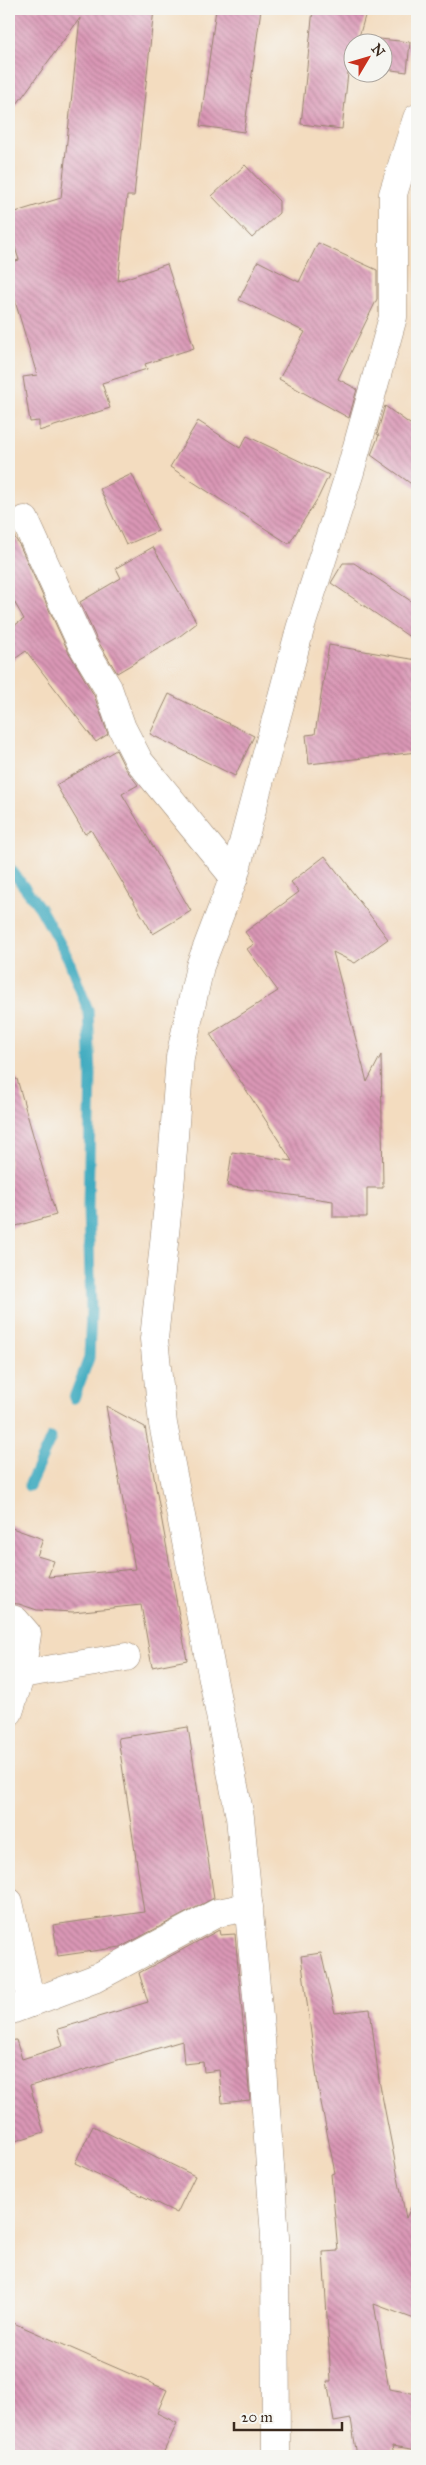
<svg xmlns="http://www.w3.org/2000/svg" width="426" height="2465" viewBox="0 0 426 2465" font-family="'IM FELL Great Primer',serif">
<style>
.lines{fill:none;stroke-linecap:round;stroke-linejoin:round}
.stream{stroke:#40abc0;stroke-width:11}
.building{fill:url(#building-back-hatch)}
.minor-casing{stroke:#97836e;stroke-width:29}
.minor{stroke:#fff;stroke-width:28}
</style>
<defs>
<pattern id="building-back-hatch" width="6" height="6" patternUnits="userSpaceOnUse" patternTransform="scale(1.25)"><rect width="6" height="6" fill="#da97b6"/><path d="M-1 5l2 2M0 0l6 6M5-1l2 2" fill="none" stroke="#b27b93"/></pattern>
</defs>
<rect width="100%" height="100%" fill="#f6f6f2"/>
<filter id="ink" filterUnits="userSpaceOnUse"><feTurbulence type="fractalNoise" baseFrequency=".02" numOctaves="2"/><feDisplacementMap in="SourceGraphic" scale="10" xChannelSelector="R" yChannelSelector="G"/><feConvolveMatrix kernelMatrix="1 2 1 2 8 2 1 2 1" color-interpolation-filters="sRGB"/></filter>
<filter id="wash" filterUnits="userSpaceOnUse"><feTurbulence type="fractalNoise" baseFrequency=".0096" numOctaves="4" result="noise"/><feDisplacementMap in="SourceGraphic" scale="20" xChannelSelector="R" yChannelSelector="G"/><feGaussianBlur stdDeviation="1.12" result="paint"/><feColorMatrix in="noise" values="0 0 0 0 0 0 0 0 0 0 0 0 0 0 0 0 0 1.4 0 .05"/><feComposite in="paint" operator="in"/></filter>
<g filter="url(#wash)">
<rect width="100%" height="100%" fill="#f3dcbf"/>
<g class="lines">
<g class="stream">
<path d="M 9,867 L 40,908 L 68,958 L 88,1010 L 91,1074 L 88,1207 L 91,1312 L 89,1358 L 74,1398"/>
<path d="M 29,1486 L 51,1438"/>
</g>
</g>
<g id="blocks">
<g class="building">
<path d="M 9,9 L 154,9 L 134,196 L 127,196 L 118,281 L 167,264 L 194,348 L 145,364 L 147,369 L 102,383 L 110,408 L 39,431 L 39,421 L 30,422 L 23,377 L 37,375 L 9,281 L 9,263 L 19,260 L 9,229 L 9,214 L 61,198 L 80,18 L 9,115 Z"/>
<path d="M 216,9 L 261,9 L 244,132 L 200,126 Z"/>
<path d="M 313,9 L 367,9 L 359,37 L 410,42 L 407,72 L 384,69 L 384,42 L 354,42 L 354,72 L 374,72 L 373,76 L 348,73 L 342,129 L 301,124 Z"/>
<path d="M 245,165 L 279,201 L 279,213 L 252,238 L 212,196 Z"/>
<path d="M 318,243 L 377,270 L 377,299 L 338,379 L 357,389 L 349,418 L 279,379 L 305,332 L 239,300 L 258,261 L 299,282 Z"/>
<path d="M 385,406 L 417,429 L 417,488 L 371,455 L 379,435 L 377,434 Z"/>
<path d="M 198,421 L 240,448 L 247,436 L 329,475 L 318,498 L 289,544 L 170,467 Z"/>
<path d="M 132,474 L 158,531 L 126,545 L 100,489 Z"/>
<path d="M 9,528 L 20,546 L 68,651 L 94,695 L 108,734 L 96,742 L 26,651 L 9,663 L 9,629 L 24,619 L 9,593 Z"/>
<path d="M 153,547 L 197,623 L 180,636 L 117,673 L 96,638 L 80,602 L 121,578 L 116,568 Z"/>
<path d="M 343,563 L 354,563 L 417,605 L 417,642 L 331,583 Z"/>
<path d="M 329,645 L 417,660 L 417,752 L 309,764 L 306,735 L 315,734 Z"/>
<path d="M 169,694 L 254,736 L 235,776 L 150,734 Z"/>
<path d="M 116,750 L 125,768 L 138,785 L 122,794 L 191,911 L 153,934 L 91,830 L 85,834 L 56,785 Z"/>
<path d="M 325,856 L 388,939 L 355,963 L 333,952 L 367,1082 L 381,1055 L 383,1188 L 367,1188 L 367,1217 L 333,1217 L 333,1201 L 227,1186 L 232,1152 L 292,1161 L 210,1034 L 278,991 L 247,949 L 254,944 L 245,932 L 299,892 L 291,882 Z"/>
<path d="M 17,1079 L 56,1215 L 9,1228 L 9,1080 Z"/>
<path d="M 106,1406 L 145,1427 L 187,1660 L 152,1667 L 141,1605 L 73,1612 L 37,1610 L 19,1604 L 9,1603 L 9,1527 L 43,1539 L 37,1556 L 54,1561 L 48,1577 L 135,1569 Z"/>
<path d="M 188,1727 L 214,1898 L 121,1947 L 58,1956 L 53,1925 L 144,1912 L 118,1738 Z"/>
<path d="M 219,1930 L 220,1935 L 235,1934 L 250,2100 L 222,2103 L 219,2070 L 204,2072 L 203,2062 L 184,2064 L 182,2041 L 30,2086 L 44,2132 L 9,2143 L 9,2041 L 16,2040 L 22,2059 L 63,2046 L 58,2029 L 148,2002 L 139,1973 Z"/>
<path d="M 321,1953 L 335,2013 L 370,2009 L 379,2080 L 406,2218 L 417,2195 L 417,2320 L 374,2304 L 389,2389 L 417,2394 L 417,2450 L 392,2446 L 394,2456 L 357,2456 L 351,2419 L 334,2422 L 327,2381 L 331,2381 L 323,2252 L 338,2251 L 331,2174 L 335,2173 L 318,2087 L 301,1956 Z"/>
<path d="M 93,2126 L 195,2176 L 177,2213 L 75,2163 Z"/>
<path d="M 9,2321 L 167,2390 L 157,2413 L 177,2423 L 162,2456 L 9,2456 Z"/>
</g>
</g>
</g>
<g filter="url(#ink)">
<use href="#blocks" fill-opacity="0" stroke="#97836e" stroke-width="1"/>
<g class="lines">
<g class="minor-casing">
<g id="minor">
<path d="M 25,520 L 82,645 L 108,688 L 122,728 L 139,761 L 234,877"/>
<path d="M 9,1618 L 15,1620 L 27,1634 L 21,1674 L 9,1712"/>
<path d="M 21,1674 L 126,1657"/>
<path d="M 9,1902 L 31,2003"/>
<path d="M 9,2011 L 94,1979 L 217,1913 L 249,1907"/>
<path d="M 276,2456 L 275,2237 L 261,2039 L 240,1817 L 163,1424 L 154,1339 L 171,1176 L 180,1057 L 200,966 L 234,877 L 300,629 L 350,472 L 393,317 L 393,194 L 417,118"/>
</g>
</g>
<use href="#minor" class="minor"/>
</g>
</g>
<rect width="426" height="2465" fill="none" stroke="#f6f6f2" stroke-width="30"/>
<g transform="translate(368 58) rotate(52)"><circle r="24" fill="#f6f6f2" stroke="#aba49d"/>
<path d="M0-4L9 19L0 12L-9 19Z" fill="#c8321e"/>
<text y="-8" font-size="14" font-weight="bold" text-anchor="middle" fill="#3b2a1e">N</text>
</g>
<path d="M234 2422v8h108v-8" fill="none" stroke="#3b2a1e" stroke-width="2.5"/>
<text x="241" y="2422" font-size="15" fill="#3b2a1e" stroke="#f6f6f2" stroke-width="4" paint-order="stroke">20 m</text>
</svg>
